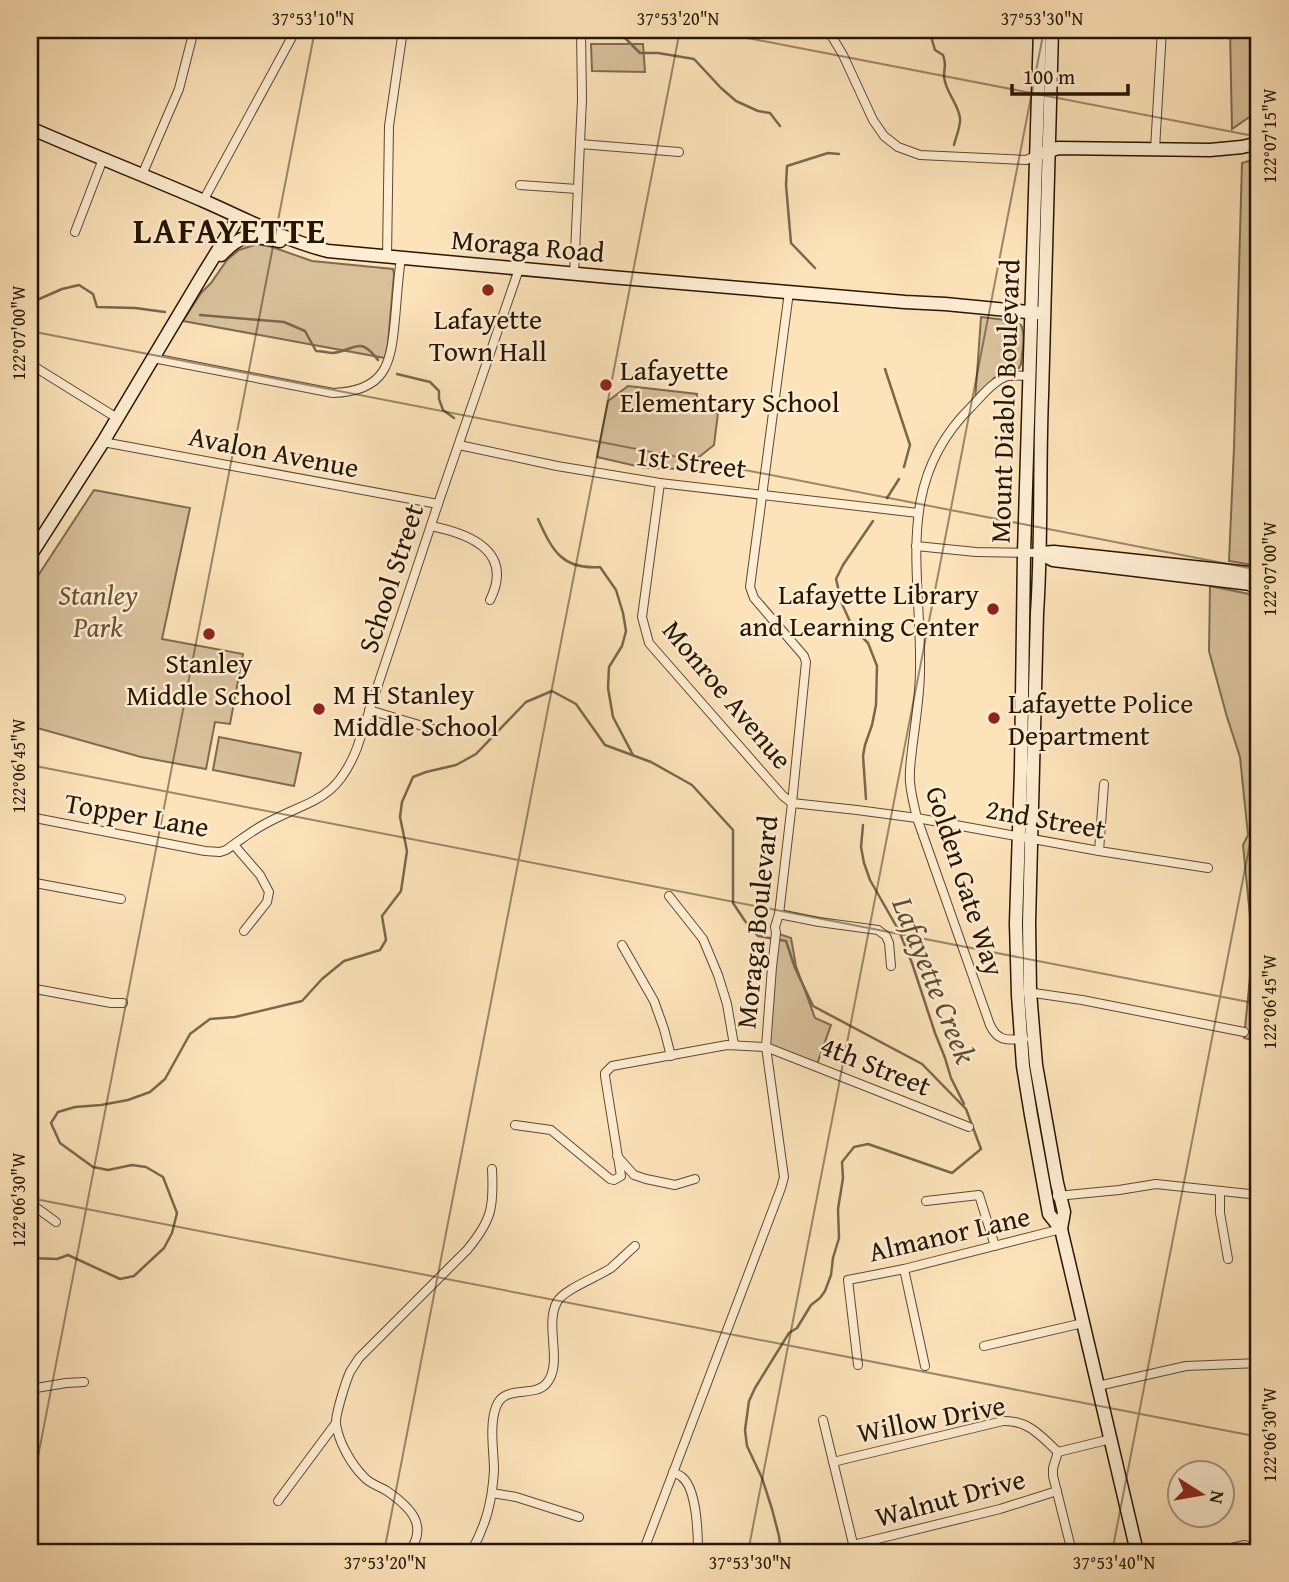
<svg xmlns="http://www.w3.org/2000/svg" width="1289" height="1582" viewBox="0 0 1289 1582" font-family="'Gentium Book Plus',serif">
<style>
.green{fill:#d8c09b;stroke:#7f6b50;stroke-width:2}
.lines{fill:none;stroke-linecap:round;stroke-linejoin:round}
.stream{stroke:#7b674c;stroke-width:2.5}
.street-casing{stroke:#5c4932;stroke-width:10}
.secondary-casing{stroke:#261604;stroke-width:15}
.highway-casing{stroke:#261604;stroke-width:18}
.street{stroke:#feedd2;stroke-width:8}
.secondary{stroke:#feedd2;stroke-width:12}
.highway{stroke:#fde3ba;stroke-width:16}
.ticks{fill:none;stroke:#261604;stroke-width:2;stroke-opacity:0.45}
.poi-dot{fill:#8f2418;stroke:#feedd2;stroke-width:2.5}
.labels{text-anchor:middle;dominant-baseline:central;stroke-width:5;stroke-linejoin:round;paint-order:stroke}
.street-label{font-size:28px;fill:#261604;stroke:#feedd2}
.poi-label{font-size:28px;fill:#261604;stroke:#feedd2;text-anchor:start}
.park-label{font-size:28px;font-style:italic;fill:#645239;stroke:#feedd2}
.water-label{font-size:30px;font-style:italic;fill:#5f4c34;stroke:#feedd2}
.district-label{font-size:35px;font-weight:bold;letter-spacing:2px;fill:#261604;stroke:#feedd2}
.neatline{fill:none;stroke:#261604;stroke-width:2.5}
.ticks-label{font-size:18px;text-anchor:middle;fill:#261604}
</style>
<rect width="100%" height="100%" fill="#fde3ba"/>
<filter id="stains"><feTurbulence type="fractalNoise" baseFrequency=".00286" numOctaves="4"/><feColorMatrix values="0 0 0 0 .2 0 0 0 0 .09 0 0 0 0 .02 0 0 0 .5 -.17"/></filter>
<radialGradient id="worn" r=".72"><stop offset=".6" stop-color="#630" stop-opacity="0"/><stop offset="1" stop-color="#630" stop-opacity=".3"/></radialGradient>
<g class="green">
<path d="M 1230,30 L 1259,30 L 1259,107 L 1258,111 L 1232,129 Z"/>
<path d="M 591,44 L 643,44 L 645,72 L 592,71 Z"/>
<path d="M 1259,158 L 1259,566 L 1229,561 L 1234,448 L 1242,163 Z"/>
<path d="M 257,244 L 272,247 L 312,261 L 393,269 L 394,274 L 388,343 L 385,358 L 183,321 L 201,293 L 211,283 L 227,260 L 239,250 Z"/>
<path d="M 981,317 L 1006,320 L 1021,325 C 1026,336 1022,352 1021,364 L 1019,368 L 994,378 L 975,402 Z"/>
<path d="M 628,386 L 697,394 L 696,411 L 718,413 L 714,445 L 684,469 L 645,468 L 597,457 L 608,401 Z"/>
<path d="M 94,490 L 190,508 L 162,639 L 243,654 L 230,724 L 215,722 L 206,769 L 141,757 L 30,726 L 30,588 Z"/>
<path d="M 1210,586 L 1249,594 L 1259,612 L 1259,1083 L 1253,1040 L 1244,1038 L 1253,947 L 1243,845 L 1248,835 L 1240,757 L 1227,717 L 1209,651 Z"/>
<path d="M 219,737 L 301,753 L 294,786 L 213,770 Z"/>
<path d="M 776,933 L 791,938 L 796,966 L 815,1018 L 831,1025 L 816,1067 L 766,1047 Z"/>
</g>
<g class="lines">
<g class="stream">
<path d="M 620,30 L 625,38 L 640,53 L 658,53 L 694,59 L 721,88 L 736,101 L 758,111 L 770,113 L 780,126"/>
<path d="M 929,30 L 935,50 L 943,55 C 947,66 944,66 944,76 C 945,92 958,103 960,118 C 961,126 956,136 954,145"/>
<path d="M 815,268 L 791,243 L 786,185 L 787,166 L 828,153 L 839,154"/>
<path d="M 30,300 L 37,300 L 62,289 L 79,285 L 93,294 L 97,307 L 135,308 L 165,312"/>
<path d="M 200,315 L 284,322 L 305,331 L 316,351 C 322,351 328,353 333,353 C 356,350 359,335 378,360"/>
<path d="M 885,369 L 910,445 L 904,467"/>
<path d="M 397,374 L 430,382 L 439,391 L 439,399 L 443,410 L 454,418"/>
<path d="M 887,498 L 899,479"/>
<path d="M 538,519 C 552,550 562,570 600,567 L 616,590 L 623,613 L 626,631 L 622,646 L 609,667 L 608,688 L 613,717 L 633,755"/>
<path d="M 866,799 L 863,756 L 865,745 L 872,725 L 876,705 L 877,666 L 868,643 L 853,628 L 842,604 L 836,579 L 843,565 L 873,521"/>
<path d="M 863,825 L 861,847 L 864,863 L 870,880 L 899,931 L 912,963 L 935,1033 L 945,1058 L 951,1078 L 964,1104"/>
<path d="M 30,1258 L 57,1259 L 68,1255 L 120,1279 L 134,1276 L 164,1248 L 172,1233 L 177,1213 L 163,1177 L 146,1167 L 132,1165 L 108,1170 L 93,1167 L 60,1143 L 51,1123 L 58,1112 L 75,1107 L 101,1105 L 128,1100 L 150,1092 L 165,1079 L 190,1034 L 210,1019 L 235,1017 L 302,1001 L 322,979 L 344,961 L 380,950 L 386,940 L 382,916 L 401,891 L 407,851 L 400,817 L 402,802 L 413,777 L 426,772 L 456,765 L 476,754 L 526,702 L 552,691 L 576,704 L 605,745 L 651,762 L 692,785 L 733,830 L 733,903 L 745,921 L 758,936 L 786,941 L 795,968 L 813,1006 L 922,1064 L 966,1109 L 981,1149 L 952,1173 L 868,1144 L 854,1147 L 842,1162 L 843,1178 L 838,1209 L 839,1238 L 833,1258 L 831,1275 L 825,1291 L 820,1298 L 811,1305 L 797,1328 L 789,1333 L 755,1388 L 749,1401 L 745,1430 L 747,1446 L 762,1478 L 772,1509 L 779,1536 L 781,1552"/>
</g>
<g class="street-casing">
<g id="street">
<path d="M 828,30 L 843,55 L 873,120 L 884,136 L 898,147 L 920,155 L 1026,160 L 1036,156"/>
<path d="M 580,144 L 679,152"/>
<path d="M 1155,149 L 1162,30"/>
<path d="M 142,175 L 179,89 L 194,30"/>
<path d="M 520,185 L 577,189"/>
<path d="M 203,201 L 293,35"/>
<path d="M 75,232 L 103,159"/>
<path d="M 387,257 L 389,126 L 403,30"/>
<path d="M 574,274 L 582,99 L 581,30"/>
<path d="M 153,358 L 333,393 C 386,391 391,364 395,319 C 397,298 398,278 401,258"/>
<path d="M 30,364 L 117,418"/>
<path d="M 103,442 L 438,504"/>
<path d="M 459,445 L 557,466 L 660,483 L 918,513"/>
<path d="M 660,483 L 642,617 L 649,643 L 783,796 L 792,803 L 857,810 L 917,818 L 1099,851 L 1208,868"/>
<path d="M 431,526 C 471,534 514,552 490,600"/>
<path d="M 916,546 L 976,552 L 1039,553"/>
<path d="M 369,710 L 436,730"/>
<path d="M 30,817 L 205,851 L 220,852 L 226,850 C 238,842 250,832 263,825 C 309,799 335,804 357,748 L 438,504 L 519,269"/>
<path d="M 234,845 L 260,875 L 269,892 L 267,902 L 244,931"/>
<path d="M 1099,851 L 1104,784"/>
<path d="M 30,882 L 121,899"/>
<path d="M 669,896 L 703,939 L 718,975 L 727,1004 L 734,1045"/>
<path d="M 779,914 L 819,922 L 878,930 L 886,936 L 889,943 L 891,966"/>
<path d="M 622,945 L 654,1001 L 664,1029 L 671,1056"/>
<path d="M 30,988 L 111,1003 L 123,1003"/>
<path d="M 1027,992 L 1082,1000 L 1244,1032"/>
<path d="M 1024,1039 C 1008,1040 998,1042 990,1025 L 917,818 C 914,806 911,794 910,782 C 909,771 911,760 912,750 C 915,724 920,696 920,670 C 922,573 893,484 971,407 C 981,397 994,380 1008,376 C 1015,375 1023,376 1029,376"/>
<path d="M 30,1048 L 32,1048 L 30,1051"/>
<path d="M 515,1125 L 551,1130 L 610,1179 L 614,1180 L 621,1176 L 605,1076 L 605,1073 L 612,1066 L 727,1045 L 766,1047 L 969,1127"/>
<path d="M 617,1156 L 634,1175 L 646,1179 L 675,1185 L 695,1179"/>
<path d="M 1220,1192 L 1220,1213 L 1228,1259"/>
<path d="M 1057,1196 L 1119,1190 L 1156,1184 L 1259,1195"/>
<path d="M 926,1201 L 979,1195 L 995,1246"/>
<path d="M 30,1203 L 56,1222"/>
<path d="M 904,1269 L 925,1366"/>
<path d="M 984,1346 L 1083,1323"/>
<path d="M 858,1365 L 848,1280 L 904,1269 L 1061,1229"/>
<path d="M 1098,1386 L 1186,1366 L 1259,1363"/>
<path d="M 30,1389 L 66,1383 L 84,1382"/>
<path d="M 823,1420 L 855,1552"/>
<path d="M 1058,1452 L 1053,1468 L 1053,1476 L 1072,1552"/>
<path d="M 833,1462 L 1003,1421 C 1028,1420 1041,1436 1058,1452 L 1111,1439"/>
<path d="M 673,1472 C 676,1474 680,1475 682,1477 C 697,1489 698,1535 698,1552"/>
<path d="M 492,1493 L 516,1497 L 579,1517"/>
<path d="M 278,1501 L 336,1423"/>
<path d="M 853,1545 L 1000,1509 L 1057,1491"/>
<path d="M 409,1552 C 429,1525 410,1507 387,1491 C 379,1486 370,1484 364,1477 C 351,1464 339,1443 336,1424 C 335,1415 346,1381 350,1372 C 353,1367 356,1363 359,1358 L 467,1250 C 492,1220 494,1207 492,1169"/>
<path d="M 471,1552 C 486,1525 492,1502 494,1471 C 494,1451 489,1426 496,1407 C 504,1384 533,1398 546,1384 C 564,1364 544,1326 557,1302 C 564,1289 598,1277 611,1268 C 619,1261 627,1253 635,1246"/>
<path d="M 643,1552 L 781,1188 L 784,1177 L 766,1047 L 772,967 L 776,933 L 775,927 L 779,914 L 792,803 L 806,662 L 804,656 L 754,598 L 750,587 L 789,292"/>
<path d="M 1213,1552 L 1245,1545"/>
</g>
</g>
<g class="secondary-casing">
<g id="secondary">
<path d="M 1040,30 L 1024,553 L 1021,769 L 1016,923 L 1018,995 L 1023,1066 L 1031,1115 L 1049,1214 L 1061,1229 L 1137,1552"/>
<path d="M 1052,30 C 1049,152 1046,274 1042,396 C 1039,468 1042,541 1037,613 L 1029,923 L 1030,992 L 1036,1065 L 1057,1183 L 1064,1212 L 1061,1229"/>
<path d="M 30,128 C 87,153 146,176 204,201 C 245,219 284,240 328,251 L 610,277 L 905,302 L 945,304 L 1038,313"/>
<path d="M 1044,153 L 1058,148 L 1210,150 L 1242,147 L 1259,143"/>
<path d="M 221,255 C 244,231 250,236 280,241"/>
<path d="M 1039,553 L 1053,560 L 1259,585"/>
<path d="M 1040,553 L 1054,552 L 1259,574"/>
<path d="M 30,556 L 103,442 L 202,276 L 238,218"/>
</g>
</g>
<g class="highway-casing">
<path id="highway" d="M 1254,585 L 1259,590"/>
</g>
<use href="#street" class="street"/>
<use href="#secondary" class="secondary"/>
<use href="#highway" class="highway"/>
</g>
<path class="ticks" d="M 706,30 L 1259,137M 30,331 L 1259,570M 30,765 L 1259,1004M 30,1198 L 1259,1437M 30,1498 L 315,30M 384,1552 L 680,30M 748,1552 L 1044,30M 1112,1552 L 1259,797"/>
<g class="poi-dot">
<circle cx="488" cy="290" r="7"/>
<circle cx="606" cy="385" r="7"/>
<circle cx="993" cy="609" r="7"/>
<circle cx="209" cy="634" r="7"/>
<circle cx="319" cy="709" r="7"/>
<circle cx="994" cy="718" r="7"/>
</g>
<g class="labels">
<g class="street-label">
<text transform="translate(528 245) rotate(5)">Moraga Road</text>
<text transform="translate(1004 401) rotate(-88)">Mount Diablo Boulevard</text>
<text transform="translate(274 451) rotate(11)">Avalon Avenue</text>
<text transform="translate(691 461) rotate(7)">1st Street</text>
<text transform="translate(390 578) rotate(-72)">School Street</text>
<text transform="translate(728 694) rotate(50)">Monroe Avenue</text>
<text transform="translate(137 814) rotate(10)">Topper Lane</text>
<text transform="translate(1046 818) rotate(10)">2nd Street</text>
<text transform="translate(966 881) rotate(72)">Golden Gate Way</text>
<text transform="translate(756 922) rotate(-84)">Moraga Boulevard</text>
<text transform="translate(876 1065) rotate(22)">4th Street</text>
<text transform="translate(949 1233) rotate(-13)">Almanor Lane</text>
<text transform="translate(931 1418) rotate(-11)">Willow Drive</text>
<text transform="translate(950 1497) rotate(-15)">Walnut Drive</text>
</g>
<g class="poi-label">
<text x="488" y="318" text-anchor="middle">Lafayette<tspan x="488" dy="32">Town Hall</tspan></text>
<text x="620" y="369">Lafayette<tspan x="620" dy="32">Elementary School</tspan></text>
<text x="979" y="593" text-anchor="end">Lafayette Library<tspan x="979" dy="32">and Learning Center</tspan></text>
<text x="209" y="662" text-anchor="middle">Stanley<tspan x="209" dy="32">Middle School</tspan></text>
<text x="333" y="693">M H Stanley<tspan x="333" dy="32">Middle School</tspan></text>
<text x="1008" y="702">Lafayette Police<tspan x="1008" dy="32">Department</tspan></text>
</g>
<g class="park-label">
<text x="98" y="594">Stanley<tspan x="98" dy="32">Park</tspan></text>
</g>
<g class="water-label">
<text transform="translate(935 980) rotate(68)">Lafayette Creek</text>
</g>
<g class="district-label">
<text x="230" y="230">LAFAYETTE</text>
</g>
</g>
<rect width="1289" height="1582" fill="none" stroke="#fde3ba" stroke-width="77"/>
<g transform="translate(1201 1494) rotate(101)"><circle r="33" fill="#feedd2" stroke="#a89780" stroke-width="2"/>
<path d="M0-5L12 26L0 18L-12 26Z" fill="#8f2418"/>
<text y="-10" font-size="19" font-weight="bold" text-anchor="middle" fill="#261604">N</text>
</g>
<path d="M1012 84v10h116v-10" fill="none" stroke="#261604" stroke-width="3.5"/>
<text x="1023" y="84" font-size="21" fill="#261604" stroke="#feedd2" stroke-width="5" paint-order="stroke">100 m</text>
<rect x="38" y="38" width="1212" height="1506" class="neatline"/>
<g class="ticks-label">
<text x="313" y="25">37°53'10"N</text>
<text x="678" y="25">37°53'20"N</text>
<text x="1042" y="25">37°53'30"N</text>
<text transform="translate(1270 136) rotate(-90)" y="6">122°07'15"W</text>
<text transform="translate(19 333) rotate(-90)" y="6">122°07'00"W</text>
<text transform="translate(1270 569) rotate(-90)" y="6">122°07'00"W</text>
<text transform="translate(19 766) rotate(-90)" y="6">122°06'45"W</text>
<text transform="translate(1270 1002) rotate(-90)" y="6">122°06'45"W</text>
<text transform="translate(19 1200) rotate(-90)" y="6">122°06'30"W</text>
<text transform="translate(1270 1435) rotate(-90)" y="6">122°06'30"W</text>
<text x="385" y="1569">37°53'20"N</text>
<text x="750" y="1569">37°53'30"N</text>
<text x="1114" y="1569">37°53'40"N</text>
</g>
<rect width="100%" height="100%" filter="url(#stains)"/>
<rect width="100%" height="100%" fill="url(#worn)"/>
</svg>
